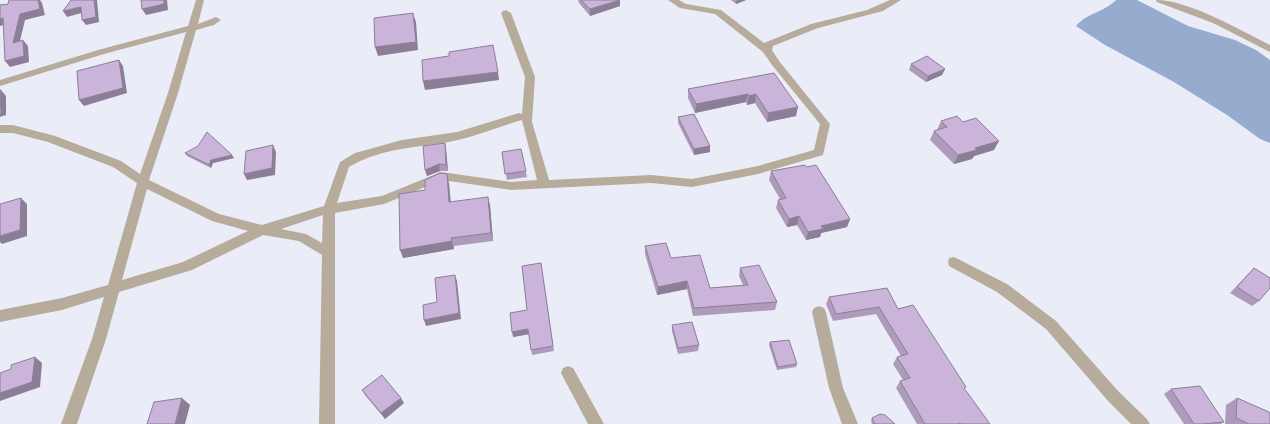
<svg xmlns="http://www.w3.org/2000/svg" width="1270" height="424" viewBox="0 0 1270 424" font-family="'PT Serif',serif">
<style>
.water{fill:#97abce}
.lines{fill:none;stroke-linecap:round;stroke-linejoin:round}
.street{fill:#b7ab9c;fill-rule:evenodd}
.wall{fill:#ae9bbb}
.shaded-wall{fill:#8d7e98}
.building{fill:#cab4d9;stroke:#8d7e98}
</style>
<rect width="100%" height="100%" fill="#eaedf7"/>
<path class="water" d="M 1116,0 L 1137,0 L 1188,26 L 1235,40 L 1256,50 L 1270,60 L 1270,143 L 1260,139 L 1227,115 L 1174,82 L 1105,45 L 1076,26 C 1088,12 1103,13 1116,0 Z"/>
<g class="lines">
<g class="street">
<path d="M 196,0 L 204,0 L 198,24 L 216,17 L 221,20 L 214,25 L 196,30 L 178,93 L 149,180 L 219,214 L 262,225 L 324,206 L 340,162 L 355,153 L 402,140 L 457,132 L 519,113 L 522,114 L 525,77 L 501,13 L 503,11 L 506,10 L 511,13 L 535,77 L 532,122 L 549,180 L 651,175 L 692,179 L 758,166 L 814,150 L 820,124 L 772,65 L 763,52 L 715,14 L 680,8 L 668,0 L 679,0 L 686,4 L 721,10 L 764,43 L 811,24 L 867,10 L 890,0 L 901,0 L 883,11 L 818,28 L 773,46 L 772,50 L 779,61 L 830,124 L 823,155 L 758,174 L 692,187 L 651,183 L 511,190 L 442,180 L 384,204 L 335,213 L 335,424 L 319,424 L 322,255 L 299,241 L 263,235 L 192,270 L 119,292 L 106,339 L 77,424 L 61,424 L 92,339 L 104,297 L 62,310 L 0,322 L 0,310 L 62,298 L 108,285 L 137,183 L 113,167 L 48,142 L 13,133 L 0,133 L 0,125 L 13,125 L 55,136 L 121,161 L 140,174 L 168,93 L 186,32 L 104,54 L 0,86 L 0,80 L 98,50 L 188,26 ZM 522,120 L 537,180 L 511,182 L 441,172 L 382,196 L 337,203 L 349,167 C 382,147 420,148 458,140 C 479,135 501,126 522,120 ZM 147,189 L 212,221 L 248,231 L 183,262 L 122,280 ZM 323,215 L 322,243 L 306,234 L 281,229 Z"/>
<path d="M 1156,0 C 1189,0 1240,30 1270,45 L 1270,52 L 1213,23 L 1157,2 Z"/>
<path d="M 954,257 L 1007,284 L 1056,321 L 1119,392 L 1147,419 L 1150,424 L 1131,424 L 1109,402 L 1046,329 L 997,292 L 949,266 L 948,262 L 949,258 Z"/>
<path d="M 819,306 L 824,308 L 826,312 L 843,388 L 858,424 L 842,424 L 829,388 L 812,312 L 814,308 Z"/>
<path d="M 568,366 L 573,368 L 604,424 L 588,424 L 561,373 L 563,368 Z"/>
</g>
</g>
<g class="wall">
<path d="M 578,0 L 620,0 L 620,6 L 590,16 L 579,3 Z"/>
<path d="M 731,0 L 746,0 L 736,4 Z"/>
<path d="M 911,64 L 945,69 L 942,75 L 926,82 L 909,70 Z"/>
<path d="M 774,73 L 796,116 L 767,122 L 755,103 L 747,105 L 746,102 L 695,113 L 688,98 L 688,89 Z"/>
<path d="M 678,117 L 710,146 L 710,152 L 694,155 L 678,123 Z"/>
<path d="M 941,121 L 963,122 L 994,150 L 974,156 L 972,159 L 954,164 L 930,140 L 934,131 L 937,130 Z"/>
<path d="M 445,143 L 446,149 L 448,171 L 440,171 L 427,176 L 425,170 Z"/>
<path d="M 521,149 L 527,177 L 507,180 L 502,152 Z"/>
<path d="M 185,153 L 232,155 L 234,158 L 213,163 L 211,168 L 187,156 Z"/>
<path d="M 771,171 L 850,219 L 847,227 L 821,233 L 820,237 L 806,240 L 797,225 L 787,227 L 776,208 L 778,200 L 780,199 L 769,180 Z"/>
<path d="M 449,183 L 451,202 L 490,205 L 493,241 L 454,246 L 454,249 L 403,258 Z"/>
<path d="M 645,246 L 671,258 L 710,288 L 743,285 L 739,276 L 740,268 L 777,302 L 775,310 L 693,316 L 687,289 L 657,295 L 645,254 Z"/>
<path d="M 541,263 L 554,351 L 532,355 L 529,334 L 513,337 L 527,310 Z"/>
<path d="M 1254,268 L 1259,301 L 1252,306 L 1230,293 L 1248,274 Z"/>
<path d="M 829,297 L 898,309 L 964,389 L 990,424 L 917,424 L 896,388 L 900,381 L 903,380 L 893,364 L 897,357 L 901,356 L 876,314 L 833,321 L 826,304 Z"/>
<path d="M 672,325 L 699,345 L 698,351 L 678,354 L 672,331 Z"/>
<path d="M 770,342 L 797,364 L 796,367 L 777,370 L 769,345 Z"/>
<path d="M 1171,389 L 1224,422 L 1221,424 L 1184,424 L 1164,394 Z"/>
<path d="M 362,390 L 404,403 L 385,419 L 365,395 Z"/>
<path d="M 1237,398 L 1270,424 L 1225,424 L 1226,405 Z"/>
<path d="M 872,418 L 895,424 L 872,424 L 871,421 Z"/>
</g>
<g class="shaded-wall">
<path d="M 38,0 L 40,0 L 42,3 L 45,15 L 25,20 L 18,49 L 13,43 L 20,14 Z"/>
<path d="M 94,0 L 97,0 L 99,22 L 86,25 L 82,20 Z"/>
<path d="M 164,0 L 167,0 L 168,10 L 146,15 L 142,9 Z"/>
<path d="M 620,0 L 620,6 L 590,16 L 590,9 Z"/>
<path d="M 738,0 L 746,0 L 736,4 L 736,1 Z"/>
<path d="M 81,7 L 85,12 L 67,17 L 63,11 Z"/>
<path d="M 413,13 L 416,22 L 418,50 L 378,56 L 375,47 Z"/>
<path d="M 3,18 L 8,24 L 0,26 L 0,19 Z"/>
<path d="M 23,40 L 28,46 L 29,62 L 10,67 L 5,61 Z"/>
<path d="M 119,60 L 123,66 L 127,93 L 84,106 L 79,100 Z"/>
<path d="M 945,69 L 942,75 L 926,82 L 928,76 Z"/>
<path d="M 498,72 L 499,80 L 425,90 L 423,81 Z"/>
<path d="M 1,90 L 6,96 L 6,115 L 0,117 Z"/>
<path d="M 748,94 L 746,102 L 695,113 L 696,104 Z"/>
<path d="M 756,94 L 755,103 L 747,105 L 749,96 Z"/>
<path d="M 798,107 L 796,116 L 767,122 L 768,113 Z"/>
<path d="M 999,141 L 994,150 L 974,156 L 972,159 L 954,164 L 958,155 L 975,148 Z"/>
<path d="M 445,143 L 446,149 L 448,171 L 446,165 Z"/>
<path d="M 273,145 L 276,152 L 275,175 L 247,180 L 244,174 Z"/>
<path d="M 710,146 L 710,152 L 694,155 L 694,149 Z"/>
<path d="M 232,155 L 234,158 L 213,163 L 211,168 L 209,165 L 211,160 Z"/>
<path d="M 439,164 L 440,171 L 427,176 L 425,170 Z"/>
<path d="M 447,174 L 449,183 L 451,210 L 449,202 Z"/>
<path d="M 488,197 L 490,205 L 493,241 L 491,233 Z"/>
<path d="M 21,198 L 27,204 L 27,236 L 2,244 L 0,242 L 0,236 Z"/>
<path d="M 799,216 L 797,225 L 787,227 L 789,219 Z"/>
<path d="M 850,219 L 847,227 L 821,233 L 820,237 L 806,240 L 808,232 L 821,226 Z"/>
<path d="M 451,238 L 454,249 L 403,258 L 400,250 Z"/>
<path d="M 455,275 L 457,281 L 461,319 L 426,326 L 424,320 L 459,313 Z"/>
<path d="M 687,281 L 687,289 L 657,295 L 658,287 Z"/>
<path d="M 528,329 L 530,334 L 513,337 L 512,332 Z"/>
<path d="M 35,357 L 42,363 L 40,387 L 0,401 L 0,393 Z"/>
<path d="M 182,398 L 190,405 L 185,424 L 175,424 Z"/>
<path d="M 401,398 L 404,403 L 385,419 L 381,413 Z"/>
</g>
<g class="building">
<path d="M 9,0 L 38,0 L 40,9 L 20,14 L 13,43 L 23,40 L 24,56 L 5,61 L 3,18 L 0,19 L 0,5 L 8,4 Z"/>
<path d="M 71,0 L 94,0 L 96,17 L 82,20 L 81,7 L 63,11 Z"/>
<path d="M 141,0 L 164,0 L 164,4 L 142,9 Z"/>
<path d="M 581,0 L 620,0 L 590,9 Z"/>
<path d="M 413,13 L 416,42 L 375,47 L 374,18 Z"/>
<path d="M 493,45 L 498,72 L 423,81 L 422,60 L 449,56 L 449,52 Z"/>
<path d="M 927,56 L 945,69 L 928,76 L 911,64 Z"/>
<path d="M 119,60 L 123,88 L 79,100 L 77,71 Z"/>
<path d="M 774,73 L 798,107 L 768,113 L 756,94 L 749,96 L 748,94 L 696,104 L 688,89 Z"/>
<path d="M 0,90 L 1,90 L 0,109 Z"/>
<path d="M 694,114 L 710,146 L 694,149 L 678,117 Z"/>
<path d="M 957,116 L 963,122 L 976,118 L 999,141 L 975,148 L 977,150 L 958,155 L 934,131 L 947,127 L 941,121 Z"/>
<path d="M 207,132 L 232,155 L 211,160 L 209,165 L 185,153 L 198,146 Z"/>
<path d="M 445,143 L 446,165 L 439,164 L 425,170 L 423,146 Z"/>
<path d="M 273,145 L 272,168 L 244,174 L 246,151 Z"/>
<path d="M 521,149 L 526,171 L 505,174 L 502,152 Z"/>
<path d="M 805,165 L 807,167 L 816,165 L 850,219 L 821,226 L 823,229 L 808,232 L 799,216 L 789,219 L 778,200 L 786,198 L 771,171 Z"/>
<path d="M 440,173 L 447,174 L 449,202 L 488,197 L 491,233 L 451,238 L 452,241 L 400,250 L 399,194 L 425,190 L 425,180 Z"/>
<path d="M 21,198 L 20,230 L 0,236 L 0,204 Z"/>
<path d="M 666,243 L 671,258 L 700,255 L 710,288 L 748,285 L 740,268 L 759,265 L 777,302 L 694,308 L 687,281 L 658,287 L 645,246 Z"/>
<path d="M 541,263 L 553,346 L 531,350 L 528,329 L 512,332 L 510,313 L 527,310 L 522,266 Z"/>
<path d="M 1254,268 L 1270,278 L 1270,288 L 1259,301 L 1237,287 Z"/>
<path d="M 455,275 L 459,313 L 424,320 L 423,305 L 437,302 L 435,278 Z"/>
<path d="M 887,288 L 898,309 L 913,305 L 966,387 L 964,388 L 990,424 L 961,424 L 960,423 L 958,424 L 925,424 L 900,381 L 910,378 L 897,357 L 908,354 L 879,307 L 836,314 L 829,297 Z"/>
<path d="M 692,322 L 699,345 L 678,348 L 672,325 Z"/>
<path d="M 789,340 L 797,364 L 778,367 L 770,342 Z"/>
<path d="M 35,357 L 32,382 L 0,393 L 0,373 L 11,369 L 11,365 Z"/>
<path d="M 382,375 L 401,398 L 381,413 L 362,390 Z"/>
<path d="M 1200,386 L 1224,422 L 1202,424 L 1194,424 L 1171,389 Z"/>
<path d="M 182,398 L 175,424 L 147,424 L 154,402 Z"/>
<path d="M 1237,398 L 1269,412 L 1270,413 L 1270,424 L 1249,424 L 1236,418 Z"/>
<path d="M 880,414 L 885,415 L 895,424 L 875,424 L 872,418 Z"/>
</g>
</svg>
